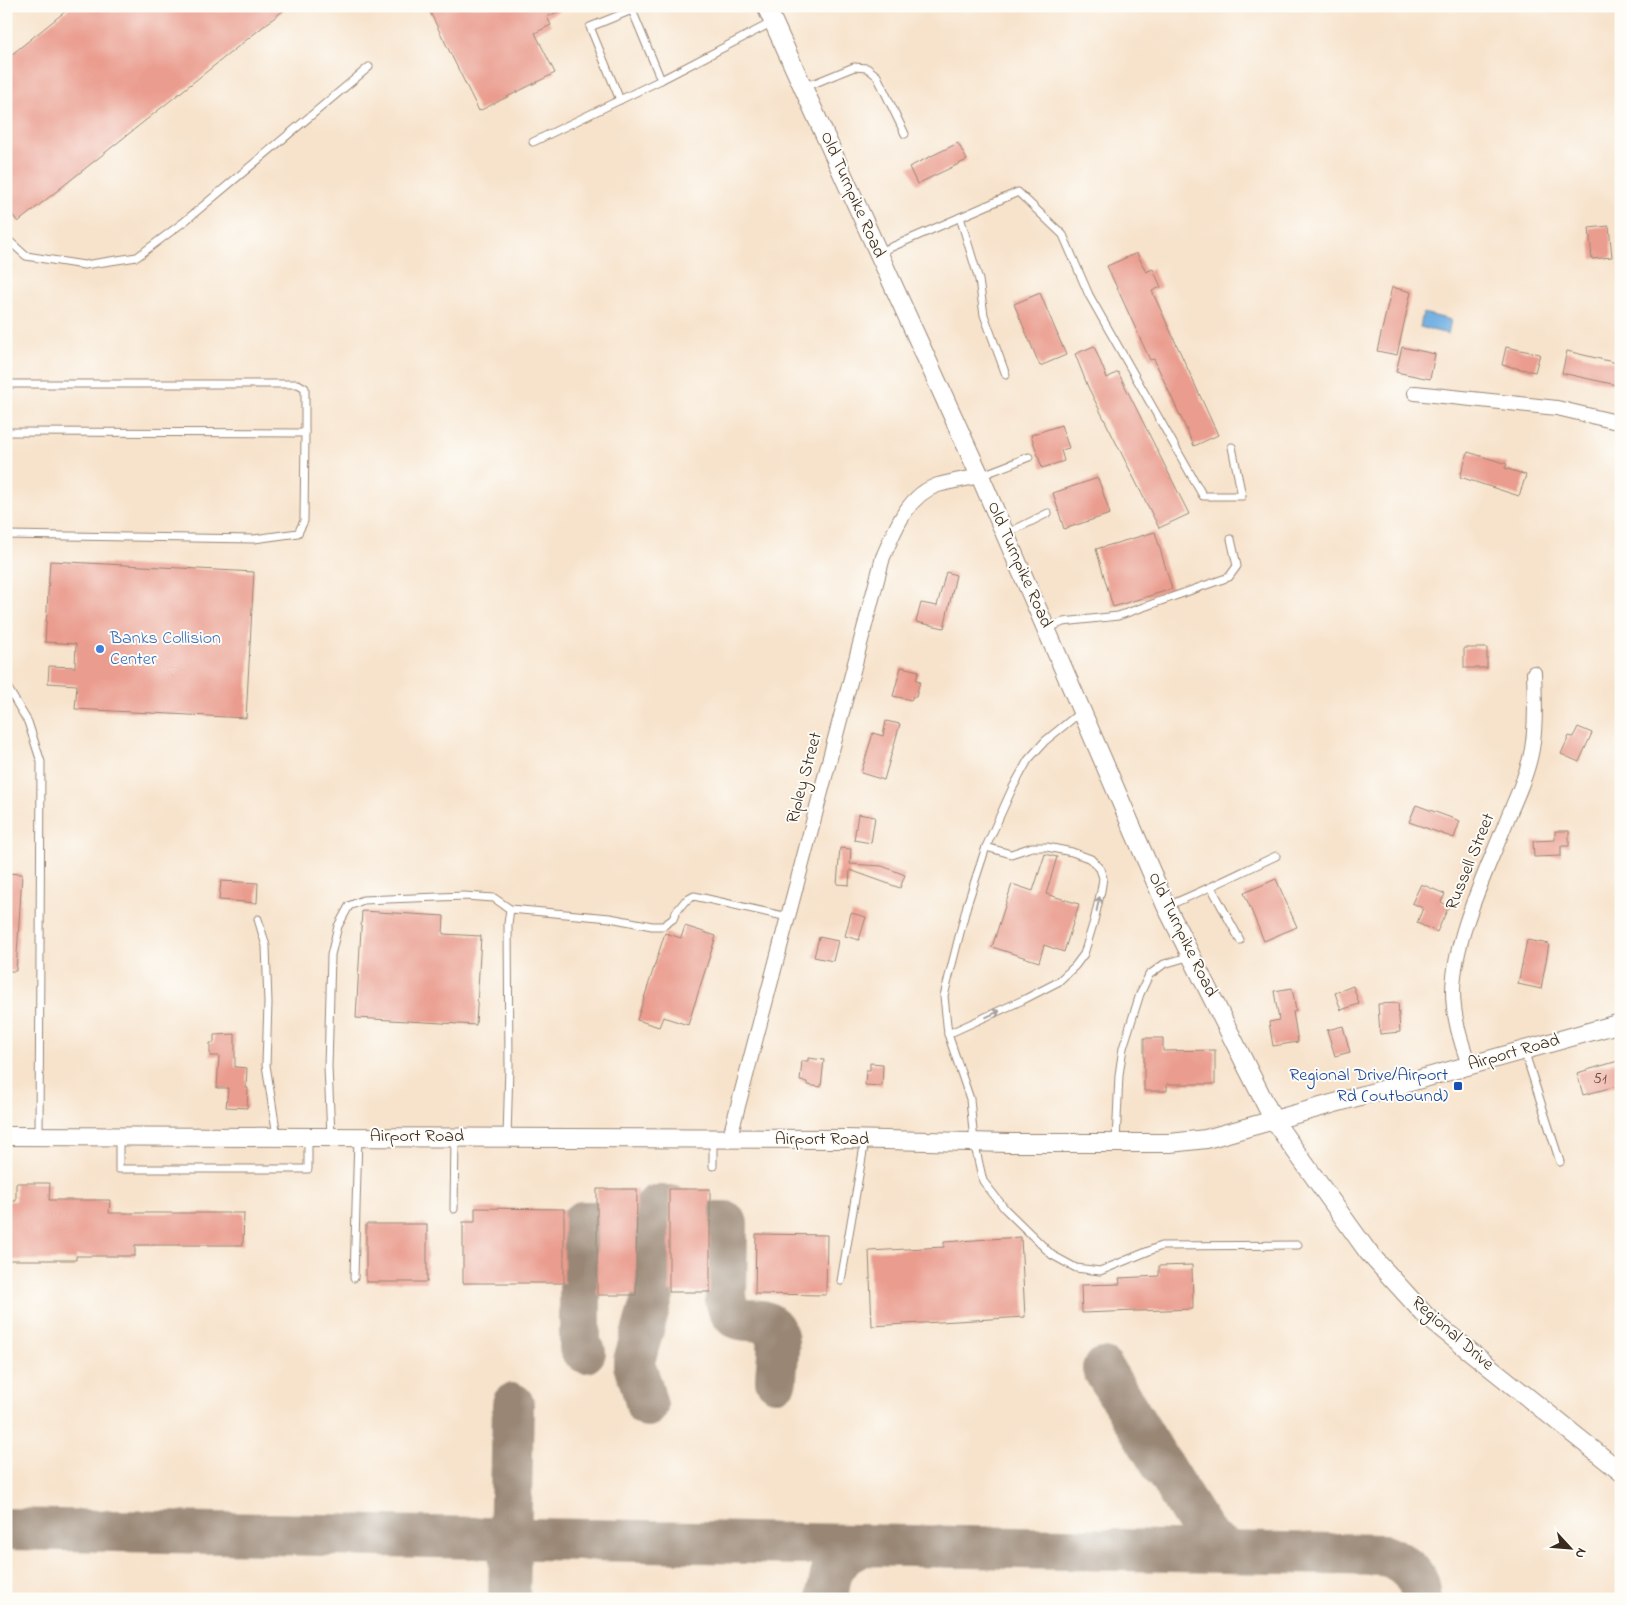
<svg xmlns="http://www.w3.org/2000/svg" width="1627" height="1605" viewBox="0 0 1627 1605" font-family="'Indie Flower',sans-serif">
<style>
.water{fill:#6eade1;stroke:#546c80}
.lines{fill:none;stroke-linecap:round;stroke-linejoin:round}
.taxiway{stroke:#998675;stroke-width:42}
.building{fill:#ea9c8e}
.service-casing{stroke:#998675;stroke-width:9}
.minor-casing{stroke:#998675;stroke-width:16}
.tertiary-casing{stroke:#998675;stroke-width:20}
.service{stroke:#fff;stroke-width:7}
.minor{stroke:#fff;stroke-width:14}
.tertiary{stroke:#fff;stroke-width:18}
.oneway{stroke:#a79f9a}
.shop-dot{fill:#3f7fe0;stroke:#fdfcf7;stroke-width:2}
.transit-dot{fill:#1a4fb4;stroke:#fdfcf7;stroke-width:2}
.labels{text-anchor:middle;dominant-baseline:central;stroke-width:4;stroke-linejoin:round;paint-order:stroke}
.number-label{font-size:15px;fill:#67463a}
.street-label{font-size:18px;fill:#3b2a1e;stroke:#fdfcf7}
.shop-label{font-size:18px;fill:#366cbe;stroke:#fdfcf7;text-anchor:start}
.transit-label{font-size:18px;fill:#164399;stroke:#fdfcf7;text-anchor:end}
</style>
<rect width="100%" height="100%" fill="#fdfcf7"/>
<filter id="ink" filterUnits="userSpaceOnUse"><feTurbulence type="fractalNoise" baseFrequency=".02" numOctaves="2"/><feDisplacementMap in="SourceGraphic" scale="10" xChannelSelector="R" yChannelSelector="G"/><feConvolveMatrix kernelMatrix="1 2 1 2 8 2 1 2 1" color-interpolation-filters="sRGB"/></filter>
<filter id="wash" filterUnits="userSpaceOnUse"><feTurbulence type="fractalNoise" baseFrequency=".0096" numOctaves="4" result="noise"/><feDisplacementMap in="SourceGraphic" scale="20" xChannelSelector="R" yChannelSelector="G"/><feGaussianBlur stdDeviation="1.12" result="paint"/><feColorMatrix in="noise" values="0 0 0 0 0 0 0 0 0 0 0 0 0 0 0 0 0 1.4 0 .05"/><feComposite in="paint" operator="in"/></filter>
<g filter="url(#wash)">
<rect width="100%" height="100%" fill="#f7e3cc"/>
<path class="water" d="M 1423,313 L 1451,320 L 1448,334 L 1420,327 Z"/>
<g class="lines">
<g class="taxiway">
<path d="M 712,1222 L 726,1222 L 727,1224 L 726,1300 C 733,1336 765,1307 776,1333 C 781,1344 776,1367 776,1380"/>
<path d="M 585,1352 L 580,1348 L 580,1226 L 582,1222 L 597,1222"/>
<path d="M 1103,1369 L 1179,1493 L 1207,1537 L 1213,1543 L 1231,1552"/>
<path d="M 647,1406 L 640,1381 L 634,1365 L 634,1361 L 653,1295 L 654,1209 L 656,1206 L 670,1206"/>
<path d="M 6,1529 L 1384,1555 C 1397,1560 1412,1569 1418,1583 C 1420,1587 1420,1594 1421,1599"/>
<path d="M 509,1599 L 513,1404"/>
<path d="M 828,1599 C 829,1568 836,1556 864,1545"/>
</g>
</g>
<g id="blocks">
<g class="building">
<path d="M 72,6 L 289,6 L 18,222 L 6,207 L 6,59 Z"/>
<path d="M 427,6 L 569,6 L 547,17 L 551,25 L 535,33 L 555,73 L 479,111 Z"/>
<path d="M 958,143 L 967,160 L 917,184 L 909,167 Z"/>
<path d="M 1609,226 L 1612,257 L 1592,259 L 1589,228 Z"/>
<path d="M 1137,253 L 1146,272 L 1153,269 L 1161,287 L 1152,291 L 1218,435 L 1194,446 L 1154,359 L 1150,360 L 1107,266 Z"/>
<path d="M 1392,287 L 1411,292 L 1397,355 L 1377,351 Z"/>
<path d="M 1040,293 L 1066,355 L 1040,366 L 1014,304 Z"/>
<path d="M 1094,346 L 1107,378 L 1118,372 L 1189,514 L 1159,528 L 1088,387 L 1075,354 Z"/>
<path d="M 1402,347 L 1435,354 L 1430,379 L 1396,372 Z"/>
<path d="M 1506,347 L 1540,354 L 1535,372 L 1502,365 Z"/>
<path d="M 1567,351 L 1621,364 L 1621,386 L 1562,373 Z"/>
<path d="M 1061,425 L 1069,448 L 1061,450 L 1064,461 L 1042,468 L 1031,435 Z"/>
<path d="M 1468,452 L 1507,464 L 1505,468 L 1526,475 L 1519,496 L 1460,477 Z"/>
<path d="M 1098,478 L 1110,514 L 1064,529 L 1053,493 Z"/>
<path d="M 1155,532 L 1172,589 L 1113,607 L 1096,549 Z"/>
<path d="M 50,561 L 254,572 L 246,718 L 75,709 L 77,685 L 48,683 L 49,666 L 75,667 L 76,644 L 45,642 Z"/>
<path d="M 946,572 L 956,575 L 944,628 L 916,622 L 921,603 L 937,606 Z"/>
<rect x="1464" y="648" width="23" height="20"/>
<path d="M 901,667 L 919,671 L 916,680 L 920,681 L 916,697 L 912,697 L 912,700 L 893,696 Z"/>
<path d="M 886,721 L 900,724 L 884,780 L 861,773 L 873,733 L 883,736 Z"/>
<path d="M 1578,727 L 1592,733 L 1579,762 L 1561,754 L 1569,736 L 1573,737 Z"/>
<path d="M 1416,805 L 1460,821 L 1454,838 L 1409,822 Z"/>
<path d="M 858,814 L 875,817 L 871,843 L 854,840 Z"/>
<path d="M 1555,831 L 1569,831 L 1569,846 L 1561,846 L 1561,856 L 1534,857 L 1533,841 L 1555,840 Z"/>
<path d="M 840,848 L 851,849 L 850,864 L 882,866 L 905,875 L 900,888 L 850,870 L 849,885 L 837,884 Z"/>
<path d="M 1045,854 L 1057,857 L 1046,894 L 1079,904 L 1064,952 L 1044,945 L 1039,962 L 992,947 L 1012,884 L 1033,891 Z"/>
<path d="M 6,873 L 22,874 L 16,971 L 6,971 Z"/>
<path d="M 1276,879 L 1297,927 L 1264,941 L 1244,893 Z"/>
<path d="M 221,881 L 258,883 L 257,903 L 219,900 Z"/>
<path d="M 1421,884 L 1445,894 L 1441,902 L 1449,906 L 1437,932 L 1417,923 L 1423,908 L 1412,903 Z"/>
<path d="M 362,911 L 444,916 L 443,934 L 481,936 L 476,1025 L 356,1018 Z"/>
<path d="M 851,913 L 866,917 L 859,940 L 845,936 Z"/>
<path d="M 685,926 L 716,936 L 688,1025 L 663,1017 L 659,1027 L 637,1020 L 665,933 L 681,938 Z"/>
<path d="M 819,937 L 838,941 L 833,961 L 814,957 Z"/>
<path d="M 1527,940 L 1549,944 L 1541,989 L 1518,984 Z"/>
<path d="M 1353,986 L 1359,1004 L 1341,1010 L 1335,993 Z"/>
<path d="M 1292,988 L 1296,1011 L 1293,1012 L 1298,1042 L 1273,1046 L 1269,1022 L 1279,1020 L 1274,991 Z"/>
<path d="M 1398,1003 L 1400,1032 L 1380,1034 L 1378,1004 Z"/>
<path d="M 1343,1026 L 1350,1052 L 1335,1056 L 1327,1030 Z"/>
<path d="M 235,1034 L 235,1067 L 247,1068 L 246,1088 L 248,1088 L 247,1108 L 226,1107 L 228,1088 L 217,1088 L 219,1056 L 210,1056 L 210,1043 L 214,1043 L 214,1035 Z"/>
<path d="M 1144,1038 L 1163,1038 L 1163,1051 L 1215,1050 L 1215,1084 L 1167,1084 L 1167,1091 L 1144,1091 Z"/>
<path d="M 808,1058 L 824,1060 L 821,1087 L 807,1085 L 807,1082 L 800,1081 L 802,1061 L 808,1061 Z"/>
<path d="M 1618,1061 L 1621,1071 L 1621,1085 L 1583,1095 L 1577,1073 Z"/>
<path d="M 870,1063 L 883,1064 L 882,1086 L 865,1085 L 866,1070 L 870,1070 Z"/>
<path d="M 16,1183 L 50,1183 L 49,1200 L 110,1200 L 109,1213 L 244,1213 L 243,1245 L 135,1245 L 135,1256 L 76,1256 L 76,1260 L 6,1260 L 6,1201 L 16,1201 Z"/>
<path d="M 597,1189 L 637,1189 L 636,1295 L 597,1295 Z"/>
<rect x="669" y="1189" width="41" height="103"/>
<path d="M 475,1208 L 564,1209 L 564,1283 L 463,1283 L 463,1222 L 475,1222 Z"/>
<rect x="366" y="1224" width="61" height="58"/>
<path d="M 756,1234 L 827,1235 L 826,1295 L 755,1294 Z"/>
<path d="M 1021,1237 L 1025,1317 L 872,1326 L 869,1251 L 944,1247 L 944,1242 Z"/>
<path d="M 1192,1265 L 1193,1309 L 1082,1313 L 1081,1285 L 1120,1284 L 1119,1278 L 1159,1276 L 1159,1266 Z"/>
</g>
</g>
</g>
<g filter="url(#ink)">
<use href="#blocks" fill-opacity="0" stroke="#998675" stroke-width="1"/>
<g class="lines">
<g class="service-casing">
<g id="service">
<path d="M 803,86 L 815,83 L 854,67 L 867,68 L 877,76 L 905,134"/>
<path d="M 620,100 L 590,27 L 632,10 L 661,80"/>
<path d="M 533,142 L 661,80 L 773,22"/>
<path d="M 960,217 L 979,280 L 984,315 L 1006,375"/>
<path d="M 6,238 L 26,256 L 84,265 L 137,257 L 185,221 L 369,67"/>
<path d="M 878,253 L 1018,192 L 1063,235 L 1089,295 L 1203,496 L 1242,496 L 1232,447"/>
<path d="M 6,384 L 298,384 L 305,388 L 305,433 L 6,432"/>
<path d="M 980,476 L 1029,457"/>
<path d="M 1006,534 L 1048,513"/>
<path d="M 6,535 L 254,539 L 298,533 L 304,521 L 305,433"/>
<path d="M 1047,629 L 1063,622 L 1118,616 L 1229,577 L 1237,566 L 1231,539"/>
<path d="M 6,685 L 28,722 L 41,762 L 39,1135"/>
<path d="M 1082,711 L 1045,741 L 1028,760 L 1012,789 L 986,847 L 967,905 L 944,996 L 948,1034 L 970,1099 L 974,1142 L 983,1181 L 1005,1209 L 1052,1255 L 1076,1268 L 1100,1271 L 1161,1246 L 1298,1245"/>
<path d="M 1211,887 L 1240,940"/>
<path d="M 1167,906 C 1204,891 1239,873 1276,856"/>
<path d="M 510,909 L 610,918 L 652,926 L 663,926 L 673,919 L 676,912 L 685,901 L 694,896 L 788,917"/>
<path d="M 258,919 L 266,946 L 268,1003 L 266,1065 L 277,1136"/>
<path d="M 948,1034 L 1023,1000 L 1058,982 L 1075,966 L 1084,954 L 1094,921 L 1101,891 L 1103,878 L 1100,869 L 1091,859 L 1072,852 L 1047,847 L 1032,847 L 1011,854 L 986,847"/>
<path d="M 1524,1050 L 1560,1162"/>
<path d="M 119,1136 L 119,1169 L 308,1169 L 308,1138"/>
<path d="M 331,1136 L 328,1067 L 331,955 L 338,926 L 349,906 L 363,900 L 464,896 L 494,898 L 510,909 L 508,924 L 509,1066 L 507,1138"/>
<path d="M 1116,1142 L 1119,1075 L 1123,1048 L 1140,994 L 1149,975 L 1164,964 L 1191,956"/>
<path d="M 713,1166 L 713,1140"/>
<path d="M 454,1209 L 455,1138"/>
<path d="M 354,1278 L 358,1137"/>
<path d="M 841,1281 L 865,1140"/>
</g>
</g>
<g class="minor-casing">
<g id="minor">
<path d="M 1415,393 L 1557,408 L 1621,423"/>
<path d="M 1469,1065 C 1461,1042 1453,1017 1453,991 C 1454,935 1488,869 1508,817 C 1517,796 1528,772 1532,749 C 1536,724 1535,698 1534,673"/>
<path d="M 729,1140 L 883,557 C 895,530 907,495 938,485 C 951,481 966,479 980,476"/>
</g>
</g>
<g class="tertiary-casing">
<g id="tertiary">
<path d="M 766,6 L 980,476 L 1166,906 L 1274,1121 L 1368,1252 L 1426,1316 L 1621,1472"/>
<path d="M 6,1136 L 845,1139 L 1009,1143 L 1170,1143 L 1206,1139 L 1621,1023"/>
</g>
</g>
<use href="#service" class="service"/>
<use href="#minor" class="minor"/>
<use href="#tertiary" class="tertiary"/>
</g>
<defs><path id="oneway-shaft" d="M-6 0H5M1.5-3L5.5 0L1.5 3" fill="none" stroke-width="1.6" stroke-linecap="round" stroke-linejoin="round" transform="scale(1.25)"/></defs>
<g class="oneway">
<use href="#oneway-shaft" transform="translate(1098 904) rotate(-78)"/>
<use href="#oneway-shaft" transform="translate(993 1014) rotate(-25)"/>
</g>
</g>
<circle class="shop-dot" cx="100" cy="649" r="5"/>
<rect class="transit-dot" x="1453" y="1081" width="10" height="10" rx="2.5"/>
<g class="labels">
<g class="number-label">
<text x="1600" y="1079">51</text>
</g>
<g class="street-label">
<text transform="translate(852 195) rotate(66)">Old Turnpike Road</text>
<text transform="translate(1019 565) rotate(66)">Old Turnpike Road</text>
<text transform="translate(805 778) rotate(-75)">Ripley Street</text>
<text transform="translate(1471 862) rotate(-68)">Russell Street</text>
<text transform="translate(1182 935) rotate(64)">Old Turnpike Road</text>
<text transform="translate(1514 1053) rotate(-16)">Airport Road</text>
<text x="417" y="1137">Airport Road</text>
<text x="822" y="1140">Airport Road</text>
<text transform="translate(1452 1334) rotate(41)">Regional Drive</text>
</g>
<g class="shop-label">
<text x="110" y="639">Banks Collision<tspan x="110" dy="21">Center</tspan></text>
</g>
<g class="transit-label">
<text x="1448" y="1076">Regional Drive/Airport<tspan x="1448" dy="21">Rd (outbound)</tspan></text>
</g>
</g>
<rect width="1627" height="1605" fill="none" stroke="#fdfcf7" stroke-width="25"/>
<g transform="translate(1570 1548) rotate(116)" stroke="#fdfcf7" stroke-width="4" paint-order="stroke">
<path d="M0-4L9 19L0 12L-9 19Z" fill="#3b2a1e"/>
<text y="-8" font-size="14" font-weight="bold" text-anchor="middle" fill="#3b2a1e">N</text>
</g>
</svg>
